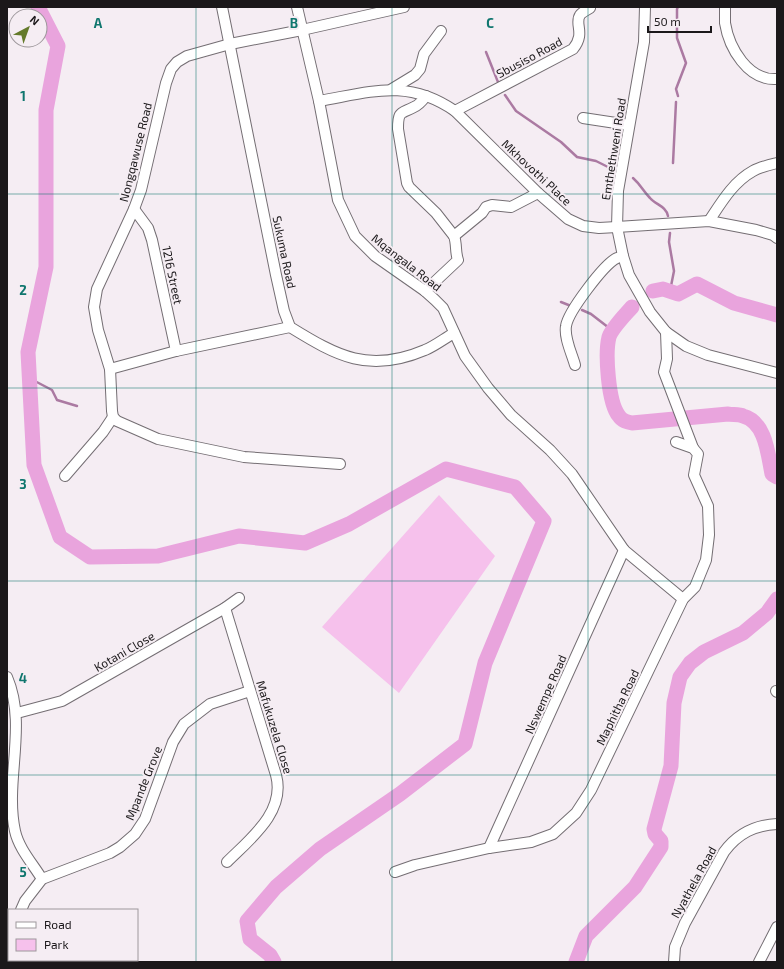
<svg xmlns="http://www.w3.org/2000/svg" width="784" height="969" viewBox="0 0 784 969" font-family="'Exo 2',sans-serif">
<style>
.green{fill:#f6c1ec}
.lines{fill:none;stroke-linecap:round;stroke-linejoin:round}
.stream{stroke:#ab7aa2;stroke-width:2.5}
.river{stroke:#e9a4dd;stroke-width:15}
.minor-casing{stroke:#746e73;stroke-width:12}
.minor{stroke:#fff;stroke-width:10}
.grid{fill:none;stroke:#0f766e;stroke-width:1;stroke-opacity:0.55}
.labels{text-anchor:middle;dominant-baseline:central;stroke-width:4;stroke-linejoin:round;paint-order:stroke}
.street-label{font-size:12px;fill:#1b181a;stroke:#f5edf3}
.grid-label{font-size:13px;text-anchor:middle;font-weight:bold;fill:#0f766e;stroke:#f5edf3;stroke-width:4;stroke-linejoin:round;paint-order:stroke}
</style>
<rect width="100%" height="100%" fill="#f5edf3"/>
<path class="green" d="M 439,495 L 495,556 L 399,693 L 322,627 Z"/>
<g class="lines">
<g class="stream">
<path d="M 486,52 L 498,82"/>
<path d="M 505,95 L 516,111 L 561,142 L 577,157 L 596,161 L 614,170"/>
<path d="M 678,96 L 676,89 L 686,63 L 677,38 L 677,9 L 678,7"/>
<path d="M 673,163 L 676,102"/>
<path d="M 633,178 C 641,185 643,191 650,198 C 656,205 666,206 668,216"/>
<path d="M 670,233 L 669,242 L 674,271 L 670,291"/>
<path d="M 561,302 L 571,306"/>
<path d="M 582,310 L 591,314 L 613,331"/>
<path d="M 29,378 L 52,390 L 57,400 L 77,406"/>
</g>
<g class="river">
<path d="M 38,7 L 58,46 L 46,110 L 46,267 L 28,352 L 34,465 L 60,537 L 90,557 L 158,556 L 239,536 L 305,543 L 349,524 L 446,469 L 515,487 L 544,521 L 485,663 L 465,744 L 400,794 L 320,849 L 276,887 L 247,921 L 250,939 L 270,955 L 274,962"/>
<path d="M 653,291 L 663,289 L 678,294 L 697,284 L 734,303 L 777,315"/>
<path d="M 632,307 C 626,314 612,328 609,337 C 605,353 608,403 619,416 C 622,421 627,422 632,423 L 728,414 C 732,415 739,414 743,416 C 766,422 768,455 772,474 L 777,477"/>
<path d="M 576,962 L 586,936 L 635,887 L 661,847 L 661,841 L 655,834 L 654,829 L 671,766 L 674,703 L 680,677 L 690,663 L 704,652 L 743,633 L 767,613 L 777,599"/>
</g>
<g class="minor-casing">
<g id="minor">
<path d="M 222,7 L 276,275 L 284,311 L 290,327 C 337,356 369,374 425,350 C 435,346 445,338 454,333"/>
<path d="M 297,7 L 319,101 L 338,200 L 355,236 L 375,256 L 425,291 L 435,300 L 443,308 L 465,356 L 488,388 L 511,415 L 550,450 L 572,474 L 624,550 L 683,599"/>
<path d="M 645,7 L 644,42 L 618,191 L 617,227 L 623,256 L 629,275 L 650,312 L 666,332 L 686,346 L 708,355 L 777,373"/>
<path d="M 725,7 C 725,12 725,17 725,23 C 729,48 748,81 777,79"/>
<path d="M 392,89 L 415,75 L 420,69 L 424,54 L 441,31"/>
<path d="M 319,101 C 371,92 407,78 455,111 L 538,193 L 568,219 L 583,226 L 599,228 L 617,227 L 709,221 L 756,230 L 773,235 L 777,238"/>
<path d="M 455,111 L 573,49 C 586,33 574,24 580,15 C 582,12 587,10 590,8"/>
<path d="M 583,118 L 629,125"/>
<path d="M 134,209 L 148,228 L 152,240 L 176,351"/>
<path d="M 709,221 C 721,203 733,182 753,171 C 760,167 769,165 777,163"/>
<path d="M 454,236 L 482,213 L 486,207 L 492,205 L 511,207 L 538,193"/>
<path d="M 425,291 L 458,260 C 455,252 457,244 454,236 L 436,213 L 409,187 L 407,183 L 398,129 C 398,110 401,114 414,107 C 419,105 423,100 426,96"/>
<path d="M 666,332 L 667,359 L 664,372 L 693,448"/>
<path d="M 575,365 C 572,354 564,338 566,326 C 568,312 604,264 617,258 C 619,257 621,257 623,256"/>
<path d="M 110,369 L 176,351 L 290,327"/>
<path d="M 340,464 L 244,457 L 158,439 L 117,421 L 113,417 L 112,411 L 110,369 L 98,330 L 94,307 L 97,289 L 134,209 L 141,190 L 166,83 L 171,69 L 177,62 L 187,56 L 230,44 L 302,30 L 404,7"/>
<path d="M 65,476 L 103,432 L 113,417"/>
<path d="M 225,608 L 276,775 C 286,812 250,839 227,862"/>
<path d="M 7,677 C 28,726 4,781 15,831 C 19,849 33,864 42,879"/>
<path d="M 776,691 L 777,692"/>
<path d="M 17,713 L 62,701 L 225,608 L 239,598"/>
<path d="M 489,848 L 624,550"/>
<path d="M 395,872 L 415,865 L 489,848 L 531,842 L 553,834 L 576,813 L 591,790 L 683,599 L 695,587 L 706,560 L 709,535 L 708,506 L 694,475 L 698,454 L 693,448 L 676,442"/>
<path d="M 21,910 L 25,901 L 42,879 L 110,853 L 120,847 L 135,834 L 145,819 L 173,742 L 184,724 L 210,704 L 250,691"/>
<path d="M 7,932 L 9,933"/>
<path d="M 67,960 L 71,962"/>
<path d="M 674,962 L 675,947 L 685,923 L 724,852 C 738,833 755,825 777,824"/>
<path d="M 759,962 L 777,927"/>
</g>
</g>
<use href="#minor" class="minor"/>
</g>
<path class="grid" d="M 196,7 L 196,962M 392,7 L 392,962M 588,7 L 588,962M 7,194 L 777,194M 7,388 L 777,388M 7,581 L 777,581M 7,775 L 777,775"/>
<g class="labels">
<g class="street-label">
<text transform="translate(529 57) rotate(-28)">Sbusiso Road</text>
<text transform="translate(613 149) rotate(-81)">Emthethweni Road</text>
<text transform="translate(135 152) rotate(-76)">Nongqawuse Road</text>
<text transform="translate(537 172) rotate(43)">Mkhovothi Place</text>
<text transform="translate(285 252) rotate(78)">Sukuma Road</text>
<text transform="translate(407 262) rotate(38)">Mqangala Road</text>
<text transform="translate(173 275) rotate(78)">1216 Street</text>
<text transform="translate(124 651) rotate(-30)">Kotani Close</text>
<text transform="translate(545 694) rotate(-66)">Nswempe Road</text>
<text transform="translate(617 707) rotate(-64)">Maphitha Road</text>
<text transform="translate(275 727) rotate(73)">Mafukuzela Close</text>
<text transform="translate(143 783) rotate(-68)">Mpande Grove</text>
<text transform="translate(693 882) rotate(-61)">Nyathela Road</text>
</g>
</g>
<g class="grid-label">
<text x="98" y="28">A</text>
<text x="294" y="28">B</text>
<text x="490" y="28">C</text>
<text x="23" y="101">1</text>
<text x="23" y="295">2</text>
<text x="23" y="489">3</text>
<text x="23" y="683">4</text>
<text x="23" y="877">5</text>
</g>
<rect width="784" height="969" fill="none" stroke="#1b181a" stroke-width="16"/>
<rect x="8" y="909" width="130" height="52" fill="#f5edf3" stroke="#9e989c"/>
<rect x="16" y="922" width="20" height="6" fill="#ffffff" stroke="#9e989c"/>
<text x="44" y="929" font-size="12" fill="#1b181a">Road</text>
<rect x="16" y="939" width="20" height="12" fill="#f6c1ec" stroke="#9e989c"/>
<text x="44" y="949" font-size="12" fill="#1b181a">Park</text>
<g transform="translate(28 28) rotate(41)"><circle r="19" fill="#f5edf3" stroke="#9e989c"/>
<path d="M0-3L7 15L0 10L-7 15Z" fill="#647a2b"/>
<text y="-6" font-size="11" font-weight="bold" text-anchor="middle" fill="#1b181a">N</text>
</g>
<path d="M648 26v6h63v-6" fill="none" stroke="#1b181a" stroke-width="2"/>
<text x="654" y="26" font-size="12" fill="#1b181a" stroke="#f5edf3" stroke-width="3" paint-order="stroke">50 m</text>
</svg>
